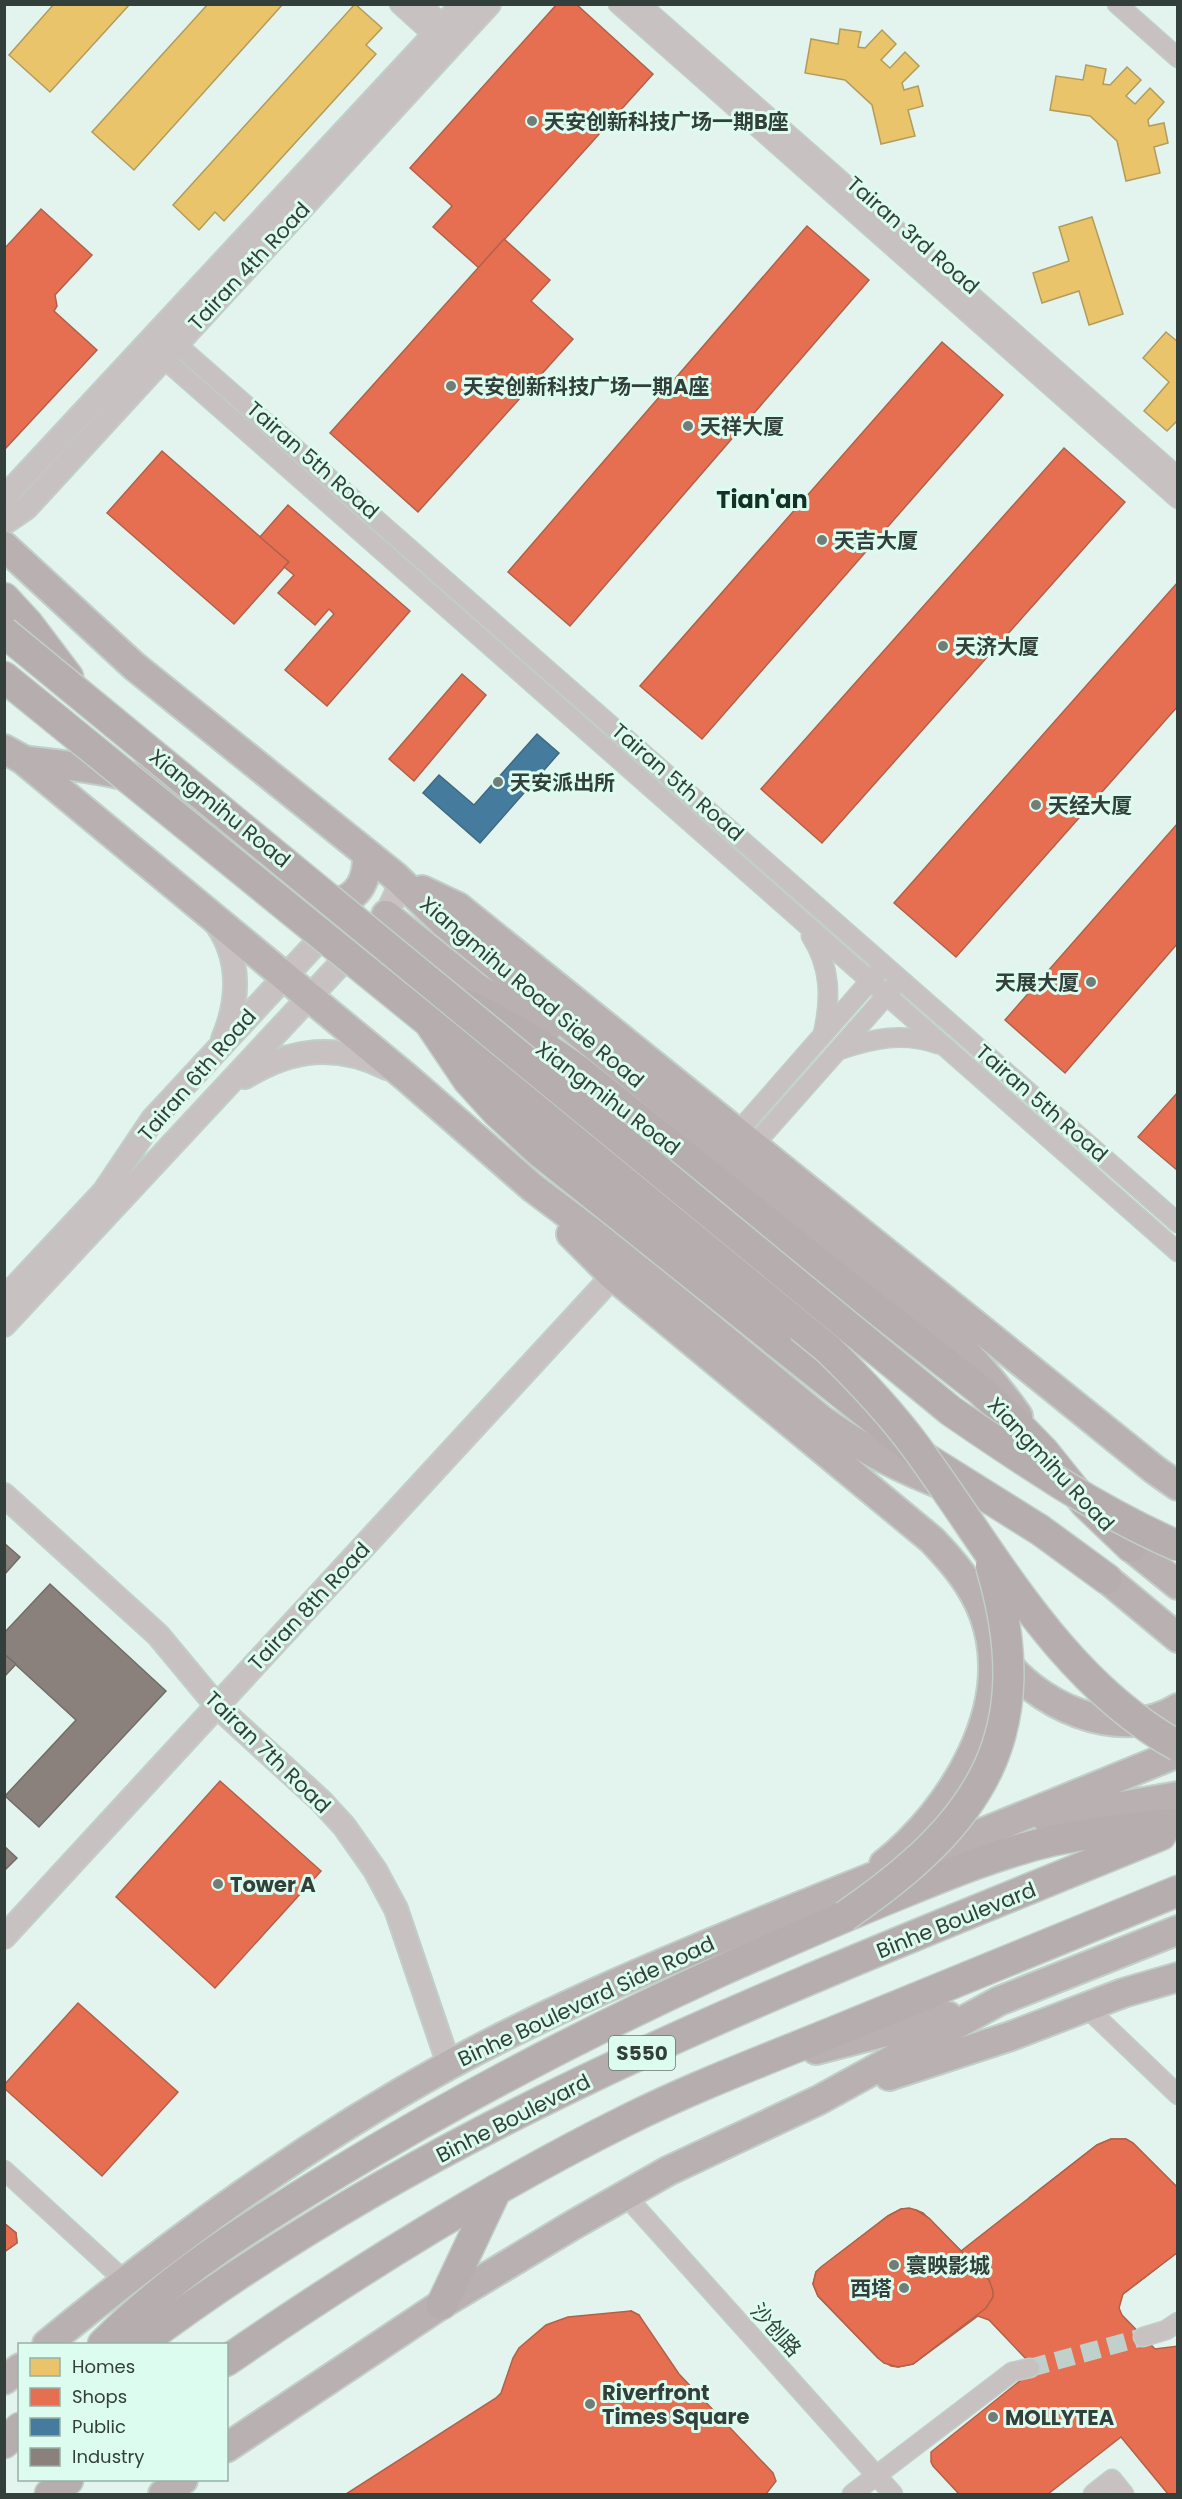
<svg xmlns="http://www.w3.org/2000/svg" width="1182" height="2499" viewBox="0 0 1182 2499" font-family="Poppins,'Noto Sans SC',sans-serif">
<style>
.homes{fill:#e9c46a;stroke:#b29c5c;stroke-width:1.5}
.shops{fill:#e76f51;stroke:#b1614a;stroke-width:1.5}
.public{fill:#457b9d;stroke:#3f697f;stroke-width:1.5}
.industry{fill:#8a817c;stroke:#706d68;stroke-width:1.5}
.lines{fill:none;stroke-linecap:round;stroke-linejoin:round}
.minor-tunnel{stroke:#c0d0ca;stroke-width:18;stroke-dasharray:18 9;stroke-linecap:butt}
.minor-casing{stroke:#c1cec9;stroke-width:21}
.tertiary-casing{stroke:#c1cec9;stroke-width:26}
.primary-casing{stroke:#c1cec9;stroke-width:32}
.trunk-casing{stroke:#c1cec9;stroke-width:33}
.minor{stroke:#c7c1c2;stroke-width:18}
.tertiary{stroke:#c7c1c2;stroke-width:22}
.primary{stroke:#b8b0b1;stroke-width:28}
.trunk{stroke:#b6adae;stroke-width:30}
.trunk-bridge-casing{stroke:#c1cec9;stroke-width:33;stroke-linecap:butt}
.trunk-bridge{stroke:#b6adae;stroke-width:30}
.poi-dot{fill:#707e79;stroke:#dbfcef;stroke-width:2}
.labels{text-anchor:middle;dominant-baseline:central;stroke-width:6;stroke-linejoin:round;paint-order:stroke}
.shield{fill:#dbfcef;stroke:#657870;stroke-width:1.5}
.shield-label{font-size:20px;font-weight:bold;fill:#323f3a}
.poi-label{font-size:21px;font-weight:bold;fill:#323f3a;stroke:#dbfcef;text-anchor:start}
.street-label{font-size:21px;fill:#323f3a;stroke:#dbfcef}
.quarter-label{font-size:24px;font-weight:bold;fill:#143027;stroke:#dbfcef}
</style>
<rect width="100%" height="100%" fill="#e3f4ee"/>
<g class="homes">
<path d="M 54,4 L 130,4 L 50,92 L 9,55 Z"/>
<path d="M 208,4 L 283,4 L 134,170 L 92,132 Z"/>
<path d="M 355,4 L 382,28 L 366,45 L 376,54 L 224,221 L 215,212 L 199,230 L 173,205 Z"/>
<path d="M 840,29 L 861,32 L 858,47 L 865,48 L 882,30 L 896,44 L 881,60 L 890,68 L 905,52 L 919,66 L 902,83 L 904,90 L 918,86 L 923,106 L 908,110 L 915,136 L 881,144 L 872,105 L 845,80 L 805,73 L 811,39 L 838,44 Z"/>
<path d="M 1086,65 L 1106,69 L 1103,84 L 1110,85 L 1127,67 L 1141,80 L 1126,96 L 1135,104 L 1150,88 L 1164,102 L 1148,120 L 1149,126 L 1164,123 L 1168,143 L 1154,147 L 1160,173 L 1126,181 L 1117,141 L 1090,116 L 1050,110 L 1056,76 L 1083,80 Z"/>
<path d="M 1092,217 L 1123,314 L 1089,325 L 1079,291 L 1042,303 L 1033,273 L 1069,261 L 1059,227 Z"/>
<path d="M 1166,332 L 1178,342 L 1178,420 L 1167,431 L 1144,411 L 1169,382 L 1143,358 Z"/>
<path d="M 1178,2396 L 1178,2437 L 1157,2413 Z"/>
<path d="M 1178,2449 L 1178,2488 L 1159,2465 Z"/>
<path d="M 405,2467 L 423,2494 L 363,2494 Z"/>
</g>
<g class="shops">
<path d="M 557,4 L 576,4 L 653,74 L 479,268 L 433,227 L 452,206 L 410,168 Z"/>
<path d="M 41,209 L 92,255 L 55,295 L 57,306 L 54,311 L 97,350 L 4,450 L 4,249 Z"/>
<path d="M 807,226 L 869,280 L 570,626 L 508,572 Z"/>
<path d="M 504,239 L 550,280 L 531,301 L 573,339 L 418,512 L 330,433 Z"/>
<path d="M 942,342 L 1003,395 L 702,739 L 640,686 Z"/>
<path d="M 1064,448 L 1125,502 L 822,843 L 761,789 Z"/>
<path d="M 162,451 L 289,562 L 234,624 L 107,513 Z"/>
<path d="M 288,505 L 410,611 L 327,706 L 285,670 L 334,614 L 329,609 L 315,625 L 278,593 L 294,575 L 284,567 L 289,562 L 260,537 Z"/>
<path d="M 1178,582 L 1178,706 L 956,957 L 894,903 Z"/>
<path d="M 462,674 L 486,695 L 414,781 L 389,759 Z"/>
<path d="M 1178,823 L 1178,943 L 1065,1073 L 1005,1020 Z"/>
<path d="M 1178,1092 L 1178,1171 L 1138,1137 Z"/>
<path d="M 220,1781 L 321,1871 L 215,1988 L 116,1897 Z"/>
<path d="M 78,2003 L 178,2092 L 102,2176 L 4,2088 L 4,2085 Z"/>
<path d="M 1111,2139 L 1126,2139 L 1133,2143 L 1178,2188 L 1178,2252 L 1123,2294 L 1108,2297 L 1093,2292 L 1087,2287 L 1028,2225 L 1023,2214 L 1023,2208 L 1030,2197 L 1097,2145 Z"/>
<path d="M 1111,2139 L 1126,2139 L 1133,2143 L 1178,2188 L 1178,2252 L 1123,2294 L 1119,2308 L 1122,2315 L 1155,2349 L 1178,2346 L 1178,2494 L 1168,2494 L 1121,2437 L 1048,2494 L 959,2494 L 933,2466 L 931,2462 L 931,2452 L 1026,2376 L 1028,2361 L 989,2320 L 978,2316 L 913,2364 L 898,2367 L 891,2366 L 878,2358 L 818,2296 L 813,2284 L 816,2272 L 888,2216 L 901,2209 L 916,2210 L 923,2213 L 961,2251 L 1097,2145 Z"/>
<path d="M 909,2208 L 916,2210 L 929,2218 L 989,2280 L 993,2291 L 993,2297 L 986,2308 L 913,2364 L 898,2367 L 884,2363 L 878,2358 L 818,2296 L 813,2284 L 816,2272 L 821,2267 L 888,2216 L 901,2209 Z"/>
<path d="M 4,2223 L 16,2233 L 17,2243 L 4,2252 Z"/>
<path d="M 4,2223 L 16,2233 L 17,2243 L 4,2252 Z"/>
<path d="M 631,2311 L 639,2315 L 662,2359 L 697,2409 L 695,2420 L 626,2454 L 570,2494 L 526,2494 L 504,2458 L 479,2424 L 476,2419 L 479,2410 L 563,2362 Z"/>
<path d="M 631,2311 L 639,2315 L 679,2374 L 773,2473 L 776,2481 L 766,2494 L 346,2494 L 496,2398 L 501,2393 L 513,2358 L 519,2348 L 546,2325 L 568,2317 Z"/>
</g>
<path class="public" d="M 537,734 L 559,753 L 480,843 L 423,793 L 439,775 L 474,805 Z"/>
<g class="industry">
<path d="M 4,1543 L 20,1557 L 4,1575 Z"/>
<path d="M 50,1584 L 166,1691 L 39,1827 L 5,1796 L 76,1720 L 4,1654 L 4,1633 Z"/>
<path d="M 4,1654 L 16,1664 L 4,1677 Z"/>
<path d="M 4,1846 L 17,1858 L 4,1871 Z"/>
</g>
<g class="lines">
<path class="minor-tunnel" d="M 1030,2368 L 1143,2337"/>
<g class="minor-casing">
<g id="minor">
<path d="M 399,4 L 442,43"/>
<path d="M 421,4 L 452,33"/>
<path d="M 618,4 L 1178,499"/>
<path d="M 640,4 L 1178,477"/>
<path d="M 1117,4 L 1178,58"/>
<path d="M 167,336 L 1178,1223"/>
<path d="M 154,350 L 1178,1252"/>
<path d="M 811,936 C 831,967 831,999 823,1034"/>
<path d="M 839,1050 C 874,1038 903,1032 938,1044"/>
<path d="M 737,1133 L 877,973"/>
<path d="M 753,1146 L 893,988"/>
<path d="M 1086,2007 L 1178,2095"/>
<path d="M 4,2170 L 125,2281"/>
<path d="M 625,2195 L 893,2494"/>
<path d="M 1143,2337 L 1166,2330 L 1178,2322"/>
<path d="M 852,2494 L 1012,2372 L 1030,2368"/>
<path d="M 1093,2494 L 1112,2479 L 1124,2494"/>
</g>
</g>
<g class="tertiary-casing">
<g id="tertiary">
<path d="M 4,498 L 463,4"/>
<path d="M 4,523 L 26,508 L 489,4"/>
<path d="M 217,925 C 241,959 239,1002 223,1039"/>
<path d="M 245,1077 C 292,1048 337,1043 387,1068"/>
<path d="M 4,1299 L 104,1192 L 153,1119 L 334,924"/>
<path d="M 4,1325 L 386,915 L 397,892 L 396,877"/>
<path d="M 4,1495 L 158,1635 L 217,1706 L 321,1801 L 344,1826 L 375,1870 L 396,1909 L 449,2065"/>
<path d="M 4,1937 L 613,1276"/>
</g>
</g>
<g class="primary-casing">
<g id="primary">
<path d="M 4,546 L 134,666 L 396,877 L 444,923 L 941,1328 C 970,1355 995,1383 1018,1416"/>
<path d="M 4,749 L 22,759 L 406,1077 L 533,1188 L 621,1254 L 822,1420 C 867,1452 901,1469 953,1489"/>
<path d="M 24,760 C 66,766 127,770 164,789 C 186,800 206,816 225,831"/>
<path d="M 422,890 L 458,907 L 1155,1470 L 1178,1486"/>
<path d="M 315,902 C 322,905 326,905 334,903 C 360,898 368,878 367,854"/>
<path d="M 386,915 L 477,988 L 497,1000 L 523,1009 L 547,1028"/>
<path d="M 571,1234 L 613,1276 L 932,1540 C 953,1562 973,1585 984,1615 C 1017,1706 953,1809 884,1864"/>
<path d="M 1131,1547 L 1178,1585"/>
<path d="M 1107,1579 L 1178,1638"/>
<path d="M 998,1652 C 1033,1704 1119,1745 1178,1708"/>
<path d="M 1047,1819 L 1178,1796"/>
<path d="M 816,2050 L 948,2016"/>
<path d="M 889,2076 L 1011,2036 L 1123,1993 L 1178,1977"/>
<path d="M 47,2344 C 175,2239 304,2145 449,2065 C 566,2001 690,1951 813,1901 C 935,1852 1056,1803 1178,1753"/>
<path d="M 4,2380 L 20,2368"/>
<path d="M 226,2448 L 442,2304 L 573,2225 L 668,2171 L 819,2100 L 999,2001 L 1178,1930"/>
<path d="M 163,2494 L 183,2480"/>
</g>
</g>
<g class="trunk-casing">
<g id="trunk">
<path d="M 4,598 L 28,624 L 68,677"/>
<path d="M 4,677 L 57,720"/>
<path d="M 467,1005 C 505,1024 542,1044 576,1069 L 829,1272 L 980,1390 L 1013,1420 L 1044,1452 L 1085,1503 L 1131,1547"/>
<path d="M 776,1341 L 917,1453 L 1040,1530 L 1107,1579"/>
<path d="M 442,2304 L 496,2190"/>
<path d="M 103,2344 C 172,2275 253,2224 337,2173 C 460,2098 587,2032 718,1972 C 779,1945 840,1918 902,1893 C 951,1873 1000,1853 1051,1841 C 1093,1832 1135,1827 1178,1824"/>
<path d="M 140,2344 C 447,2113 809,1980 1161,1835"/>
<path d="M 226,2361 C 354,2273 486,2190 625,2121 C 693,2087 765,2060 836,2031 C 950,1984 1064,1938 1178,1891"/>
<path d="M 4,2443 L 20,2428"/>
<path d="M 50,2494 L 68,2480"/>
</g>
</g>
<use href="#minor" class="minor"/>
<use href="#tertiary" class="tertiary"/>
<use href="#primary" class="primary"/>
<use href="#trunk" class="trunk"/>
<g class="trunk-bridge-casing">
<g id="trunk-bridge">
<path d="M 4,632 L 951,1411 C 1024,1461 1097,1511 1178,1546"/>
<path d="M 57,720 L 429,1022 L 468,1080 L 497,1112 L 539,1151 L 776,1341"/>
<path d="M 429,1022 L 828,1349 C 860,1380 890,1412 916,1447 C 994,1553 1059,1680 1178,1746"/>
<path d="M 845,1916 C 981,1823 1041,1734 991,1566"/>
</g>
</g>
<use href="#trunk-bridge" class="trunk-bridge"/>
</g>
<g class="poi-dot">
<circle cx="532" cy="121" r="6"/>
<circle cx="451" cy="386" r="6"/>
<circle cx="688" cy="426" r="6"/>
<circle cx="822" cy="540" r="6"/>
<circle cx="943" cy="646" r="6"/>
<circle cx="498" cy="782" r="6"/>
<circle cx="1036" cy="805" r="6"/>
<circle cx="1091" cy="982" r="6"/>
<circle cx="218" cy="1884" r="6"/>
<circle cx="894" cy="2265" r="6"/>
<circle cx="904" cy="2288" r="6"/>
<circle cx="590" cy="2404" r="6"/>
<circle cx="993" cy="2417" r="6"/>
</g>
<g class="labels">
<rect class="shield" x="609" y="2036" width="66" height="34" rx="4.5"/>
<g class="shield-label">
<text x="642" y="2053">S550</text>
</g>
<g class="poi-label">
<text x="544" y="121">天安创新科技广场一期B座</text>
<text x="463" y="386">天安创新科技广场一期A座</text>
<text x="700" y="426">天祥大厦</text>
<text x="834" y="540">天吉大厦</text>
<text x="955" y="646">天济大厦</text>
<text x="510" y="782">天安派出所</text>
<text x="1048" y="805">天经大厦</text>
<text x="1079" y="982" text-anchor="end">天展大厦</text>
<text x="230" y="1884">Tower A</text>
<text x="906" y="2265">寰映影城</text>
<text x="892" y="2288" text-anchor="end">西塔</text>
<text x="602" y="2392">Riverfront<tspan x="602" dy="24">Times Square</tspan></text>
<text x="1005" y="2417">MOLLYTEA</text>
</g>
<g class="street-label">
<text transform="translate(913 235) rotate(41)">Tairan 3rd Road</text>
<text transform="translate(249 266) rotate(-47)">Tairan 4th Road</text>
<text transform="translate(313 460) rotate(41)">Tairan 5th Road</text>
<text transform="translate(678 782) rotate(41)">Tairan 5th Road</text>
<text transform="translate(220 808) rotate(39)">Xiangmihu Road</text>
<text transform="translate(532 992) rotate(40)">Xiangmihu Road Side Road</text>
<text transform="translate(197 1075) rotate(-49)">Tairan 6th Road</text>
<text transform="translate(608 1098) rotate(37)">Xiangmihu Road</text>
<text transform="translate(1042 1103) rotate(41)">Tairan 5th Road</text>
<text transform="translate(1051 1464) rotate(47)">Xiangmihu Road</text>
<text transform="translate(309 1606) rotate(-47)">Tairan 8th Road</text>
<text transform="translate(268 1752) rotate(44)">Tairan 7th Road</text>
<text transform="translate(956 1920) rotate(-22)">Binhe Boulevard</text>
<text transform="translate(586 2001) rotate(-25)">Binhe Boulevard Side Road</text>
<text transform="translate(513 2118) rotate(-27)">Binhe Boulevard</text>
<text transform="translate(776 2330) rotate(48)">沙创路</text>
</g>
<g class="quarter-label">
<text x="762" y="499">Tian'an</text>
</g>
</g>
<rect width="1182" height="2499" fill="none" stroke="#323f3a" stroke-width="12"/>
<rect x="18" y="2343" width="210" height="138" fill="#dbfcef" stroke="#97b0a7" stroke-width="1.5"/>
<rect x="30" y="2358" width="30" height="18" fill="#e9c46a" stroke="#97b0a7" stroke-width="1.5"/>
<text x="72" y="2373" font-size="18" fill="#323f3a">Homes</text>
<rect x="30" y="2388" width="30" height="18" fill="#e76f51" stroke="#97b0a7" stroke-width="1.5"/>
<text x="72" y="2403" font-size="18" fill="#323f3a">Shops</text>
<rect x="30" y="2418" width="30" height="18" fill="#457b9d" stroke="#97b0a7" stroke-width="1.5"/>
<text x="72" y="2433" font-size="18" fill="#323f3a">Public</text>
<rect x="30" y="2448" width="30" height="18" fill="#8a817c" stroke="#97b0a7" stroke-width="1.5"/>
<text x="72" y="2463" font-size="18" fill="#323f3a">Industry</text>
</svg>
